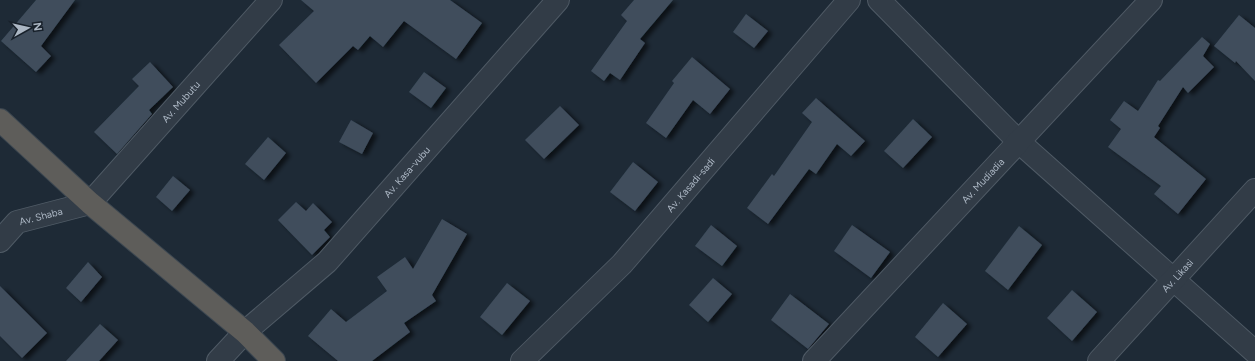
<svg xmlns="http://www.w3.org/2000/svg" width="1255" height="361" viewBox="0 0 1255 361" font-family="Figtree,sans-serif">
<style>
.building{fill:#3f4d5c;filter:url(#shadow)}
.lines{fill:none;stroke-linecap:round;stroke-linejoin:round}
.minor-casing{stroke:#4f5a65;stroke-width:24}
.trunk-casing{stroke:#3c4751;stroke-width:24}
.minor{stroke:#323c47;stroke-width:22}
.trunk{stroke:#5e5d5a;stroke-width:22}
.labels{text-anchor:middle;dominant-baseline:central;stroke-width:3;stroke-linejoin:round;paint-order:stroke}
.street-label{font-size:10px;fill:#acb7c4;stroke:#18212b}
</style>
<defs>
<filter id="shadow"><feDropShadow dx="4.5" dy="2.5" stdDeviation="2" flood-color="#0009"/></filter>
</defs>
<rect width="100%" height="100%" fill="#1e2a36"/>
<g class="building">
<path d="M 36,0 L 75,0 L 41,46 L 51,56 L 36,72 L 1,41 Z"/>
<path d="M 301,0 L 450,0 L 482,23 L 456,59 L 404,21 L 383,47 L 370,36 L 358,50 L 353,46 L 316,83 L 279,45 L 314,11 Z"/>
<path d="M 634,0 L 673,0 L 640,39 L 645,43 L 620,80 L 610,73 L 604,81 L 591,71 L 627,21 L 621,15 Z"/>
<path d="M 746,14 L 768,31 L 754,48 L 733,32 Z"/>
<path d="M 1239,15 L 1255,28 L 1255,81 L 1236,61 L 1235,63 L 1214,46 Z"/>
<path d="M 1202,37 L 1210,44 L 1203,56 L 1214,67 L 1188,93 L 1183,87 L 1158,126 L 1160,128 L 1154,137 L 1206,179 L 1178,214 L 1154,194 L 1161,186 L 1108,147 L 1121,129 L 1110,120 L 1124,101 L 1138,111 L 1158,80 L 1160,81 Z"/>
<path d="M 692,57 L 730,89 L 710,114 L 693,100 L 666,138 L 646,123 L 674,83 L 672,81 Z"/>
<path d="M 150,62 L 173,87 L 149,110 L 152,114 L 117,154 L 94,132 L 139,86 L 132,79 Z"/>
<path d="M 424,72 L 446,88 L 431,108 L 409,92 Z"/>
<path d="M 816,98 L 865,141 L 851,156 L 837,144 L 816,174 L 809,169 L 768,224 L 747,208 L 772,174 L 774,176 L 812,122 L 802,113 Z"/>
<path d="M 560,106 L 579,125 L 544,159 L 525,140 Z"/>
<path d="M 913,119 L 932,137 L 903,168 L 884,151 Z"/>
<path d="M 351,120 L 373,133 L 362,154 L 339,142 Z"/>
<path d="M 268,137 L 286,153 L 264,180 L 245,164 Z"/>
<path d="M 633,162 L 658,182 L 635,211 L 610,192 Z"/>
<path d="M 173,176 L 190,190 L 172,211 L 156,197 Z"/>
<path d="M 296,202 L 306,211 L 313,203 L 332,222 L 324,230 L 330,237 L 312,255 L 278,220 Z"/>
<path d="M 442,219 L 467,234 L 432,295 L 436,301 L 404,323 L 410,332 L 372,361 L 338,361 L 308,336 L 331,309 L 346,322 L 387,291 L 377,277 L 405,257 L 413,269 Z"/>
<path d="M 711,225 L 737,246 L 722,266 L 695,246 Z"/>
<path d="M 852,225 L 890,252 L 871,278 L 834,251 Z"/>
<path d="M 1019,226 L 1042,245 L 1008,290 L 985,271 Z"/>
<path d="M 88,262 L 102,277 L 81,302 L 66,288 Z"/>
<path d="M 713,278 L 732,294 L 708,322 L 689,305 Z"/>
<path d="M 507,283 L 530,301 L 502,335 L 480,317 Z"/>
<path d="M 0,286 L 47,333 L 22,358 L 0,336 Z"/>
<path d="M 1072,290 L 1097,312 L 1072,341 L 1047,318 Z"/>
<path d="M 790,294 L 829,324 L 808,349 L 771,320 Z"/>
<path d="M 943,303 L 967,324 L 938,357 L 915,337 Z"/>
<path d="M 100,324 L 118,340 L 99,361 L 66,361 Z"/>
</g>
<g class="lines">
<g class="minor-casing">
<g id="minor">
<path d="M 879,0 L 1019,142 L 1255,352"/>
<path id="s1" d="M 0,241 L 17,222 L 90,203 L 271,0"/>
<path id="s2" d="M 218,361 L 245,332 L 327,262 L 558,0"/>
<path id="s3" d="M 522,361 L 622,264 L 849,0"/>
<path id="s4" d="M 814,361 L 1151,0"/>
<path id="s5" d="M 1099,361 L 1255,190"/>
</g>
</g>
<g class="trunk-casing">
<path id="trunk" d="M 0,120 L 90,203 L 245,332 L 274,361"/>
</g>
<use href="#minor" class="minor"/>
<use href="#trunk" class="trunk"/>
</g>
<g class="labels">
<g class="street-label">
<text stroke="none"><textPath href="#s1" startOffset="237">Av. Mubutu</textPath></text>
<text stroke="none"><textPath href="#s2" startOffset="268">Av. Kasa-vubu</textPath></text>
<text stroke="none"><textPath href="#s4" startOffset="247">Av. Mudiadia</textPath></text>
<text stroke="none"><textPath href="#s3" startOffset="244">Av. Kasadi-sadi</textPath></text>
<text stroke="none"><textPath href="#s1" startOffset="50">Av. Shaba</textPath></text>
<text stroke="none"><textPath href="#s5" startOffset="116">Av. Likasi</textPath></text>
</g>
</g>
<g transform="translate(28 28) rotate(82)" stroke="#18212b" stroke-width="3" paint-order="stroke">
<path d="M0-3L7 15L0 10L-7 15Z" fill="#acb7c4"/>
<text y="-6" font-size="11" font-weight="bold" text-anchor="middle" fill="#acb7c4">N</text>
</g>
</svg>
